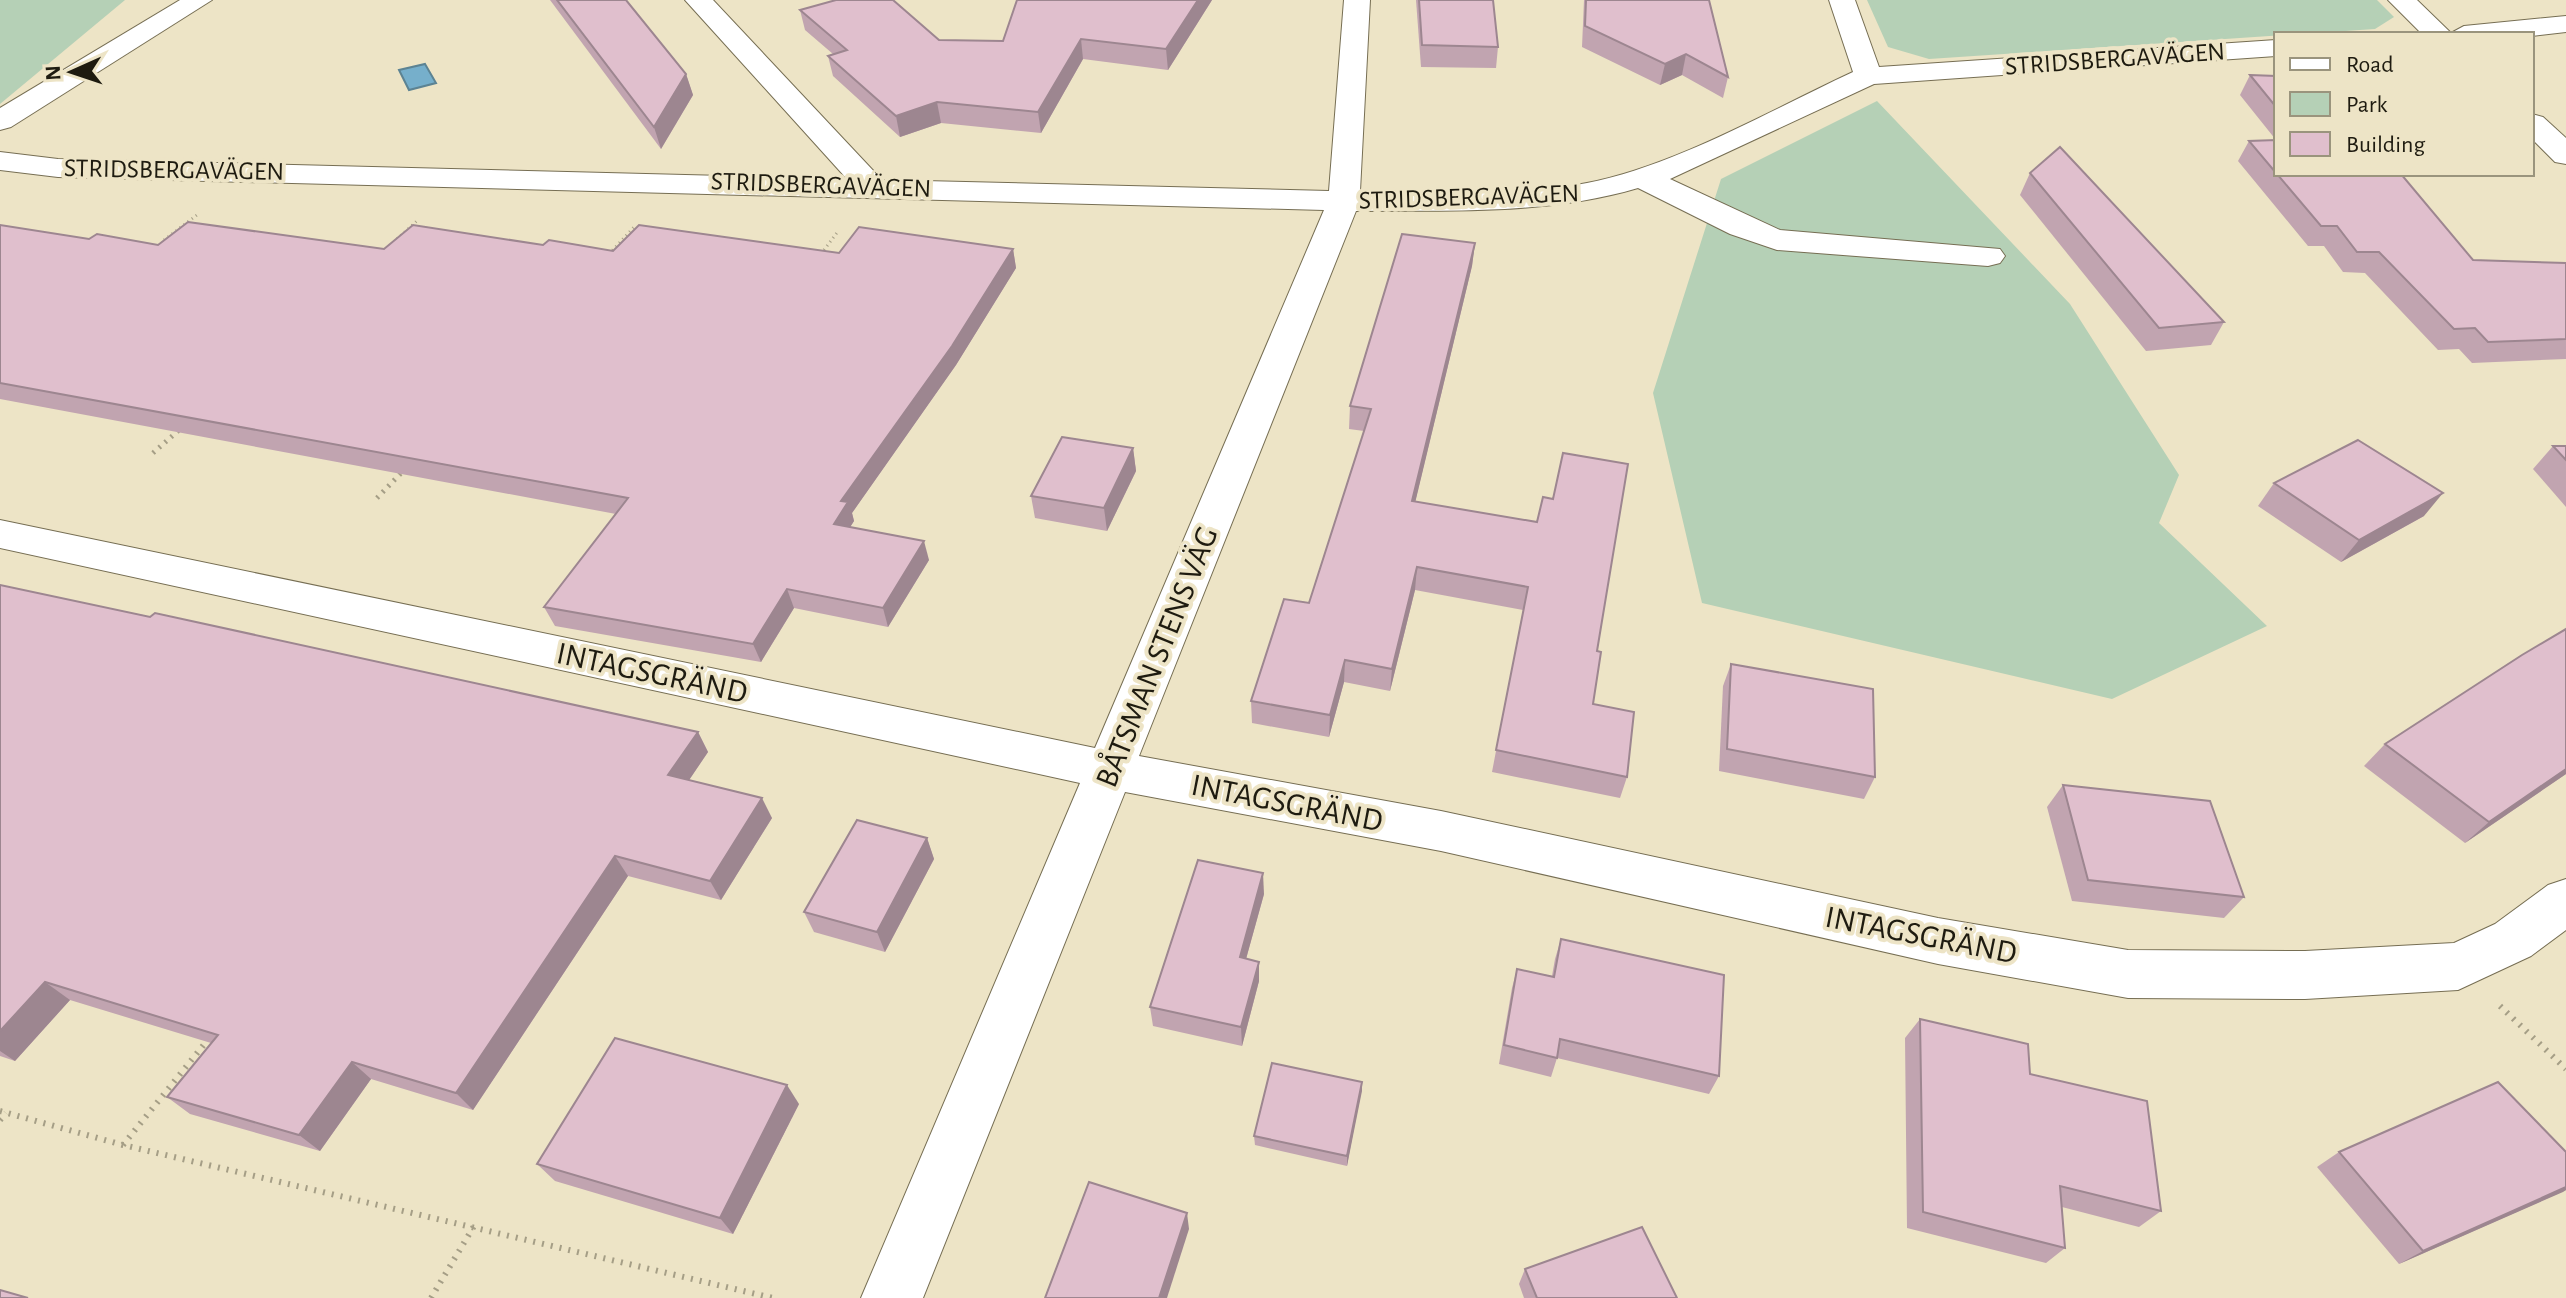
<svg xmlns="http://www.w3.org/2000/svg" width="2566" height="1298" viewBox="0 0 2566 1298" font-family="'Alegreya Sans',sans-serif">
<style>
.green{fill:#b5d0b6}
.water{fill:#76afcb;stroke:#5c8393;stroke-width:2}
.lines{fill:none;stroke-linecap:round;stroke-linejoin:round}
.minor-casing{stroke:#766e53;stroke-width:2}
.path-far2{stroke:#a59e86;stroke-width:3;stroke-dasharray:1 4;stroke-linecap:butt}
.path-far1{stroke:#a59e86;stroke-width:5;stroke-dasharray:2 6;stroke-linecap:butt}
.path{stroke:#a59e86;stroke-width:6;stroke-dasharray:2 7;stroke-linecap:butt}
.minor{fill:#fff;fill-rule:evenodd}
.wall{fill:#c1a4b0}
.shaded-wall{fill:#9d8690}
.building{fill:#e0bfcd;stroke:#9d8690;stroke-width:2}
.labels{text-anchor:middle;dominant-baseline:central;stroke-width:8;stroke-linejoin:round;paint-order:stroke}
.far-street-label{font-size:26px;fill:#1e1b10;stroke:#ede4c6}
.street-label{font-size:32px;fill:#1e1b10;stroke:#ede4c6}
</style>
<rect width="100%" height="100%" fill="#ede4c6"/>
<g class="green">
<path d="M 0,0 L 125,0 L 0,104 Z"/>
<path d="M 1867,0 L 2377,0 L 2394,17 L 2375,29 L 1929,59 L 1888,47 Z"/>
<path d="M 1877,101 L 2070,304 L 2179,475 L 2159,523 L 2267,626 L 2112,699 L 1702,603 L 1653,393 L 1721,179 Z"/>
</g>
<path class="water" d="M 425,64 L 436,83 L 409,90 L 399,70 Z"/>
<g class="lines">
<g class="minor-casing">
<g id="minor">
<path d="M 180,0 L 212,0 L 11,127 L 0,130 L 0,108 Z"/>
<path d="M 685,0 L 713,0 L 882,180 L 1329,191 L 1344,0 L 1370,0 L 1360,191 C 1434,191 1514,198 1587,183 C 1675,166 1771,110 1853,72 L 1829,0 L 1855,0 L 1879,67 L 2276,40 L 2276,56 L 1874,84 L 1670,179 L 1780,230 L 2000,249 L 2005,256 L 2000,263 L 1988,266 L 1777,250 L 1730,234 L 1638,188 C 1547,215 1451,210 1356,211 L 1139,756 L 1441,811 L 1938,918 L 2128,950 L 2305,951 L 2454,943 L 2495,924 L 2548,885 L 2566,879 L 2566,930 L 2531,956 L 2458,990 L 2305,999 L 2128,998 L 1938,964 L 1441,851 L 1125,792 L 923,1298 L 861,1298 L 1080,783 L 0,548 L 0,520 L 1095,748 L 1324,210 L 58,177 L 0,170 L 0,152 L 58,159 L 847,179 Z"/>
<path d="M 2388,0 L 2417,0 L 2451,33 L 2464,26 L 2566,16 L 2566,32 L 2532,36 L 2422,34 Z"/>
<path d="M 2532,114 L 2543,117 L 2566,138 L 2566,164 L 2555,162 L 2532,139 Z"/>
</g>
</g>
<g class="path-far2">
<path d="M 397,239 L 419,219"/>
<path d="M 164,240 L 197,215"/>
<path d="M 609,254 L 635,226"/>
<path d="M 821,254 L 839,230"/>
</g>
<g class="path-far1">
<path d="M 153,453 L 179,430"/>
<path d="M 377,498 L 404,470"/>
</g>
<g class="path">
<path d="M 2500,1006 L 2566,1069"/>
<path d="M 0,1111 L 123,1145 L 773,1298"/>
<path d="M 0,1120 L 6,1113"/>
<path d="M 123,1145 L 210,1037"/>
<path d="M 431,1298 L 474,1226"/>
</g>
<use href="#minor" class="minor"/>
</g>
<g class="wall">
<path d="M 550,0 L 626,0 L 686,74 L 693,95 L 661,149 Z"/>
<path d="M 1212,0 L 1168,70 L 1083,59 L 1041,133 L 941,123 L 900,137 L 833,76 L 828,56 L 833,54 L 805,30 L 800,10 L 939,40 L 1003,41 Z"/>
<path d="M 1416,0 L 1493,0 L 1498,47 L 1496,68 L 1421,67 Z"/>
<path d="M 1584,0 L 1709,0 L 1728,77 L 1723,98 L 1682,75 L 1660,85 L 1582,47 Z"/>
<path d="M 2250,75 L 2276,76 L 2276,174 L 2401,174 L 2473,260 L 2566,263 L 2566,359 L 2472,363 L 2459,349 L 2438,350 L 2365,273 L 2343,272 L 2324,246 L 2308,246 L 2238,161 L 2249,141 L 2276,140 L 2240,95 Z"/>
<path d="M 2030,173 L 2224,322 L 2211,345 L 2146,351 L 2020,195 Z"/>
<path d="M 0,225 L 89,239 L 158,245 L 384,249 L 543,245 L 613,251 L 839,253 L 1013,249 L 1016,268 L 956,365 L 852,513 L 854,521 L 850,527 L 929,560 L 888,627 L 794,608 L 761,662 L 555,626 L 544,607 L 616,514 L 0,399 Z"/>
<path d="M 1475,243 L 1472,266 L 1415,502 L 1537,522 L 1597,651 L 1593,704 L 1627,777 L 1620,798 L 1492,772 L 1523,610 L 1415,590 L 1390,691 L 1344,682 L 1329,737 L 1252,723 L 1251,701 L 1309,603 L 1364,431 L 1349,429 L 1350,406 Z"/>
<path d="M 2553,446 L 2566,446 L 2566,507 L 2533,469 Z"/>
<path d="M 1133,448 L 1136,471 L 1107,531 L 1035,518 L 1031,496 Z"/>
<path d="M 2274,483 L 2424,516 L 2341,562 L 2258,506 Z"/>
<path d="M 0,585 L 698,732 L 708,752 L 689,780 L 772,818 L 721,900 L 628,876 L 473,1110 L 371,1079 L 320,1151 L 190,1114 L 167,1097 L 211,1043 L 70,1000 L 15,1061 L 0,1056 Z"/>
<path d="M 2566,629 L 2566,774 L 2465,843 L 2364,766 L 2385,744 Z"/>
<path d="M 1731,664 L 1875,777 L 1864,799 L 1719,771 L 1723,686 Z"/>
<path d="M 2063,785 L 2244,897 L 2224,918 L 2072,901 L 2047,807 Z"/>
<path d="M 927,838 L 934,859 L 885,952 L 814,932 L 804,912 Z"/>
<path d="M 1264,894 L 1246,959 L 1259,981 L 1242,1046 L 1153,1026 L 1150,1007 Z"/>
<path d="M 1561,939 L 1719,1076 L 1709,1094 L 1557,1058 L 1551,1077 L 1499,1064 L 1512,988 L 1517,969 L 1552,976 L 1555,959 Z"/>
<path d="M 1920,1019 L 2030,1074 L 2161,1211 L 2139,1227 L 2062,1207 L 2065,1248 L 2046,1263 L 1907,1228 L 1905,1038 Z"/>
<path d="M 1362,1082 L 1347,1166 L 1255,1145 L 1254,1136 Z"/>
<path d="M 799,1104 L 733,1234 L 555,1181 L 537,1164 Z"/>
<path d="M 2339,1152 L 2566,1190 L 2399,1264 L 2317,1167 Z"/>
<path d="M 1525,1269 L 1677,1298 L 1524,1298 L 1519,1284 Z"/>
</g>
<g class="shaded-wall">
<path d="M 1198,0 L 1212,0 L 1168,70 L 1166,49 Z"/>
<path d="M 1081,39 L 1083,59 L 1041,133 L 1038,112 Z"/>
<path d="M 1686,54 L 1682,75 L 1660,85 L 1665,64 Z"/>
<path d="M 686,74 L 693,95 L 661,149 L 654,127 Z"/>
<path d="M 937,102 L 941,123 L 900,137 L 896,116 Z"/>
<path d="M 1475,243 L 1472,266 L 1410,524 L 1412,501 Z"/>
<path d="M 1013,249 L 1016,268 L 956,365 L 852,513 L 854,521 L 840,543 L 834,524 L 841,501 Z"/>
<path d="M 1133,448 L 1136,471 L 1107,531 L 1104,508 Z"/>
<path d="M 2443,493 L 2424,516 L 2341,562 L 2359,540 Z"/>
<path d="M 924,541 L 929,560 L 888,627 L 883,608 Z"/>
<path d="M 1417,567 L 1415,590 L 1390,691 L 1392,669 Z"/>
<path d="M 787,589 L 794,608 L 761,662 L 753,644 Z"/>
<path d="M 1345,660 L 1344,682 L 1329,737 L 1330,715 Z"/>
<path d="M 698,732 L 708,752 L 679,795 L 668,775 Z"/>
<path d="M 2566,769 L 2566,774 L 2465,843 L 2489,822 Z"/>
<path d="M 762,798 L 772,818 L 721,900 L 710,881 Z"/>
<path d="M 927,838 L 934,859 L 885,952 L 877,932 Z"/>
<path d="M 615,856 L 628,876 L 473,1110 L 456,1093 Z"/>
<path d="M 1263,873 L 1264,894 L 1241,977 L 1240,957 Z"/>
<path d="M 1259,962 L 1259,981 L 1242,1046 L 1241,1027 Z"/>
<path d="M 45,982 L 70,1000 L 15,1061 L 0,1051 L 0,1031 Z"/>
<path d="M 352,1062 L 371,1079 L 320,1151 L 299,1135 Z"/>
<path d="M 1362,1082 L 1362,1091 L 1347,1166 L 1347,1156 Z"/>
<path d="M 787,1085 L 799,1104 L 733,1234 L 720,1218 Z"/>
<path d="M 2566,1187 L 2566,1190 L 2563,1192 L 2399,1264 L 2423,1251 Z"/>
<path d="M 1187,1213 L 1189,1229 L 1167,1298 L 1159,1298 Z"/>
</g>
<g class="building">
<path d="M 557,0 L 626,0 L 686,74 L 654,127 Z"/>
<path d="M 836,0 L 893,0 L 939,40 L 1003,41 L 1017,0 L 1198,0 L 1166,49 L 1081,39 L 1038,112 L 937,102 L 896,116 L 828,56 L 847,50 L 800,10 Z"/>
<path d="M 1419,0 L 1493,0 L 1498,47 L 1422,45 Z"/>
<path d="M 1586,0 L 1709,0 L 1728,77 L 1686,54 L 1665,64 L 1585,26 Z"/>
<path d="M 2250,75 L 2276,76 L 2276,107 Z"/>
<path d="M 2276,140 L 2276,173 L 2249,141 Z"/>
<path d="M 2060,147 L 2224,322 L 2159,328 L 2030,173 Z"/>
<path d="M 2277,174 L 2401,174 L 2473,260 L 2566,263 L 2566,339 L 2488,342 L 2475,328 L 2454,329 L 2379,252 L 2357,252 L 2337,226 L 2321,226 Z"/>
<path d="M 188,222 L 384,249 L 413,225 L 543,245 L 549,240 L 613,251 L 639,225 L 839,253 L 859,227 L 1013,249 L 952,346 L 841,501 L 848,502 L 834,524 L 924,541 L 883,608 L 787,589 L 753,644 L 544,607 L 628,498 L 0,383 L 0,225 L 89,239 L 97,234 L 158,245 Z"/>
<path d="M 1402,234 L 1475,243 L 1412,501 L 1537,522 L 1543,497 L 1553,499 L 1563,453 L 1628,464 L 1597,651 L 1601,652 L 1593,704 L 1634,712 L 1627,777 L 1496,750 L 1528,587 L 1417,567 L 1392,669 L 1345,660 L 1330,715 L 1251,701 L 1284,599 L 1309,603 L 1371,409 L 1350,406 Z"/>
<path d="M 1062,437 L 1133,448 L 1104,508 L 1031,496 Z"/>
<path d="M 2358,440 L 2443,493 L 2359,540 L 2274,483 Z"/>
<path d="M 2553,446 L 2566,446 L 2566,460 Z"/>
<path d="M 0,585 L 150,617 L 155,613 L 698,732 L 668,775 L 762,798 L 710,881 L 615,856 L 456,1093 L 352,1062 L 299,1135 L 167,1097 L 218,1035 L 45,982 L 0,1031 Z"/>
<path d="M 2566,629 L 2566,769 L 2489,822 L 2385,744 L 2522,655 Z"/>
<path d="M 1731,664 L 1873,689 L 1875,777 L 1727,749 Z"/>
<path d="M 2063,785 L 2210,801 L 2244,897 L 2088,880 Z"/>
<path d="M 857,820 L 927,838 L 877,932 L 804,912 Z"/>
<path d="M 1198,860 L 1263,873 L 1240,957 L 1259,962 L 1241,1027 L 1150,1007 Z"/>
<path d="M 1561,939 L 1724,975 L 1719,1076 L 1560,1039 L 1557,1058 L 1504,1045 L 1517,969 L 1554,977 Z"/>
<path d="M 1920,1019 L 2028,1044 L 2030,1074 L 2147,1101 L 2161,1211 L 2060,1186 L 2065,1248 L 1923,1212 Z"/>
<path d="M 615,1038 L 787,1085 L 720,1218 L 537,1164 Z"/>
<path d="M 1272,1063 L 1362,1082 L 1347,1156 L 1254,1136 Z"/>
<path d="M 2498,1082 L 2566,1152 L 2566,1187 L 2423,1251 L 2339,1152 Z"/>
<path d="M 1089,1182 L 1187,1213 L 1159,1298 L 1045,1298 Z"/>
<path d="M 1642,1227 L 1677,1298 L 1537,1298 L 1525,1269 Z"/>
<path d="M 0,1290 L 28,1298 L 0,1298 Z"/>
</g>
<g class="labels">
<g class="far-street-label">
<text transform="translate(2115 59) rotate(-4)">STRIDSBERGAVÄGEN</text>
<text transform="translate(174 170) rotate(1)">STRIDSBERGAVÄGEN</text>
<text transform="translate(821 185) rotate(2)">STRIDSBERGAVÄGEN</text>
<text transform="translate(1469 197) rotate(-2)">STRIDSBERGAVÄGEN</text>
</g>
<g class="street-label">
<text transform="translate(1157 657) rotate(-68)">BÅTSMAN STENS VÄG</text>
<text transform="translate(652 673) rotate(12)">INTAGSGRÄND</text>
<text transform="translate(1287 803) rotate(11)">INTAGSGRÄND</text>
<text transform="translate(1921 935) rotate(11)">INTAGSGRÄND</text>
</g>
</g>
<rect x="2274" y="32" width="260" height="144" fill="#ede4c6" stroke="#9a947d" stroke-width="2"/>
<rect x="2290" y="58" width="40" height="12" fill="#ffffff" stroke="#9a947d" stroke-width="2"/>
<text x="2346" y="72" font-size="24" fill="#1e1b10">Road</text>
<rect x="2290" y="92" width="40" height="24" fill="#b5d0b6" stroke="#9a947d" stroke-width="2"/>
<text x="2346" y="112" font-size="24" fill="#1e1b10">Park</text>
<rect x="2290" y="132" width="40" height="24" fill="#e0bfcd" stroke="#9a947d" stroke-width="2"/>
<text x="2346" y="152" font-size="24" fill="#1e1b10">Building</text>
<g transform="translate(72 72) rotate(267)" stroke="#ede4c6" stroke-width="6" paint-order="stroke">
<path d="M0-6L14 30L0 20L-14 30Z" fill="#1e1b10"/>
<text y="-12" font-size="22" font-weight="bold" text-anchor="middle" fill="#1e1b10">N</text>
</g>
</svg>
